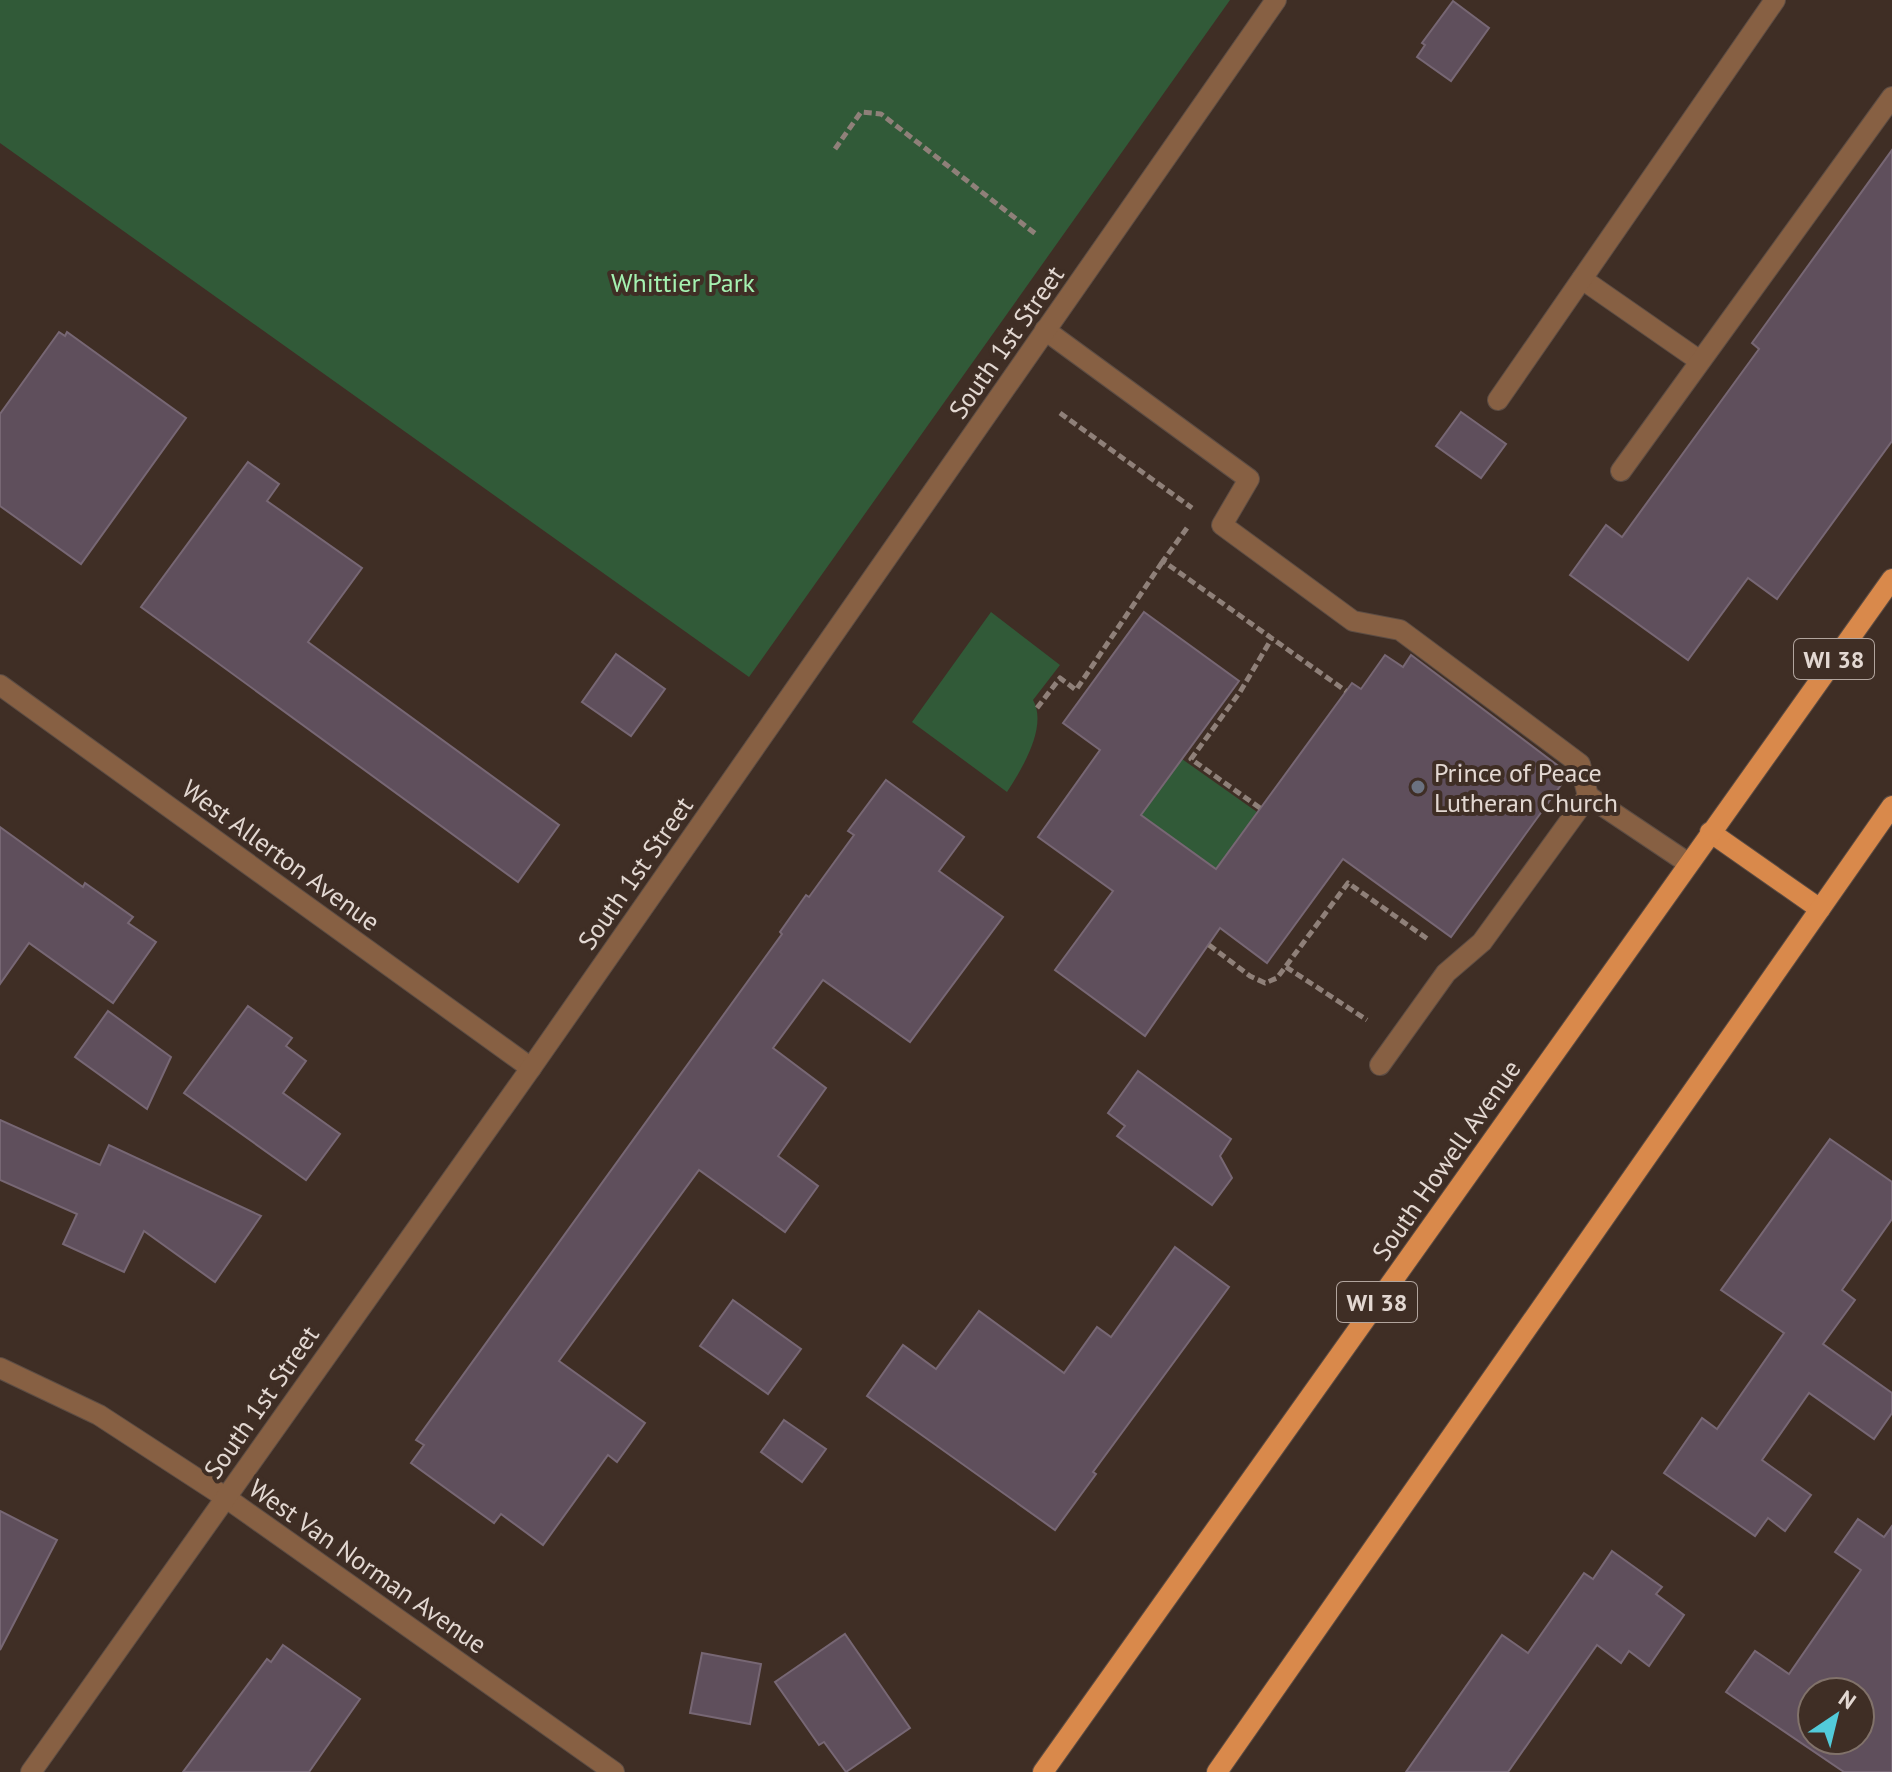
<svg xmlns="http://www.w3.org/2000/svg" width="1892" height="1772" viewBox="0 0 1892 1772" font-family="'PT Sans',sans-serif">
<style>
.green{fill:#315a38}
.building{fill:#5f4f5c;stroke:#776774;stroke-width:2;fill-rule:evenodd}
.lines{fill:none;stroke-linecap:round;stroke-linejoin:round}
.minor-casing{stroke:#5d4d44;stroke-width:22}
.major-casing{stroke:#5d4d44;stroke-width:22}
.path{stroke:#8f8079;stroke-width:5;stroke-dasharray:8 4;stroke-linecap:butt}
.minor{stroke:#876043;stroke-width:20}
.major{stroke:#d9894b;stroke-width:20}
.worship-dot{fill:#6b7280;stroke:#3f2e25;stroke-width:3}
.labels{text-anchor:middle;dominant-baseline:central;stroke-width:8;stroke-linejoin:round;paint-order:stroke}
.shield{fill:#3f2e25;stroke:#b2a59e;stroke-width:2}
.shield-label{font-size:24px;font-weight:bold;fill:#e3d8d2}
.park-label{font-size:26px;fill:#a5f2b1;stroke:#3f2e25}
.street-label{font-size:26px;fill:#e3d8d2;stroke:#3f2e25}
.poi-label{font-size:26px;fill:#e3d8d2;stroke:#3f2e25;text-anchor:start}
</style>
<rect width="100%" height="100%" fill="#3f2e25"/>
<g class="green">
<path d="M 0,0 L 1230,0 L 749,677 L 0,143 Z"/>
<path d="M 991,612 L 1060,665 L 1033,700 C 1048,726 1022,769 1007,792 L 912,722 Z"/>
<path d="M 1182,759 L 1257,812 L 1216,869 L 1109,792 L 1157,792 Z"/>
</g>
<g class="building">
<path d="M 1453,1 L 1489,28 L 1451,81 L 1417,57 L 1425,45 L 1422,43 Z"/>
<path d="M 1892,150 L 1892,441 L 1777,599 L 1748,578 L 1688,660 L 1570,575 L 1606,525 L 1622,537 L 1759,349 L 1752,343 Z"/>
<path d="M 59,332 L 65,336 L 67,332 L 186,418 L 81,564 L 0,506 L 0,414 Z"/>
<path d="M 1461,412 L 1506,444 L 1481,478 L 1436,446 Z"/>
<path d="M 248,462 L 279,484 L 267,501 L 362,568 L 308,642 L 559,825 L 518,882 L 141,607 Z"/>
<path d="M 1144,612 L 1239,681 L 1141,815 L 1216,869 L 1352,683 L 1361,689 L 1385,655 L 1403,667 L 1411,655 L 1569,774 L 1451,937 L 1343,859 L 1267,963 L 1220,928 L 1145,1036 L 1055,970 L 1113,891 L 1038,837 L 1100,750 L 1063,723 Z"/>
<path d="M 616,654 L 665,689 L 631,736 L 582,702 Z"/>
<path d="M 886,780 L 964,837 L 939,871 L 1003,917 L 910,1042 L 823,980 L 773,1048 L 826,1088 L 778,1156 L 818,1186 L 785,1232 L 699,1170 L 559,1361 L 645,1423 L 617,1462 L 608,1455 L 543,1545 L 501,1514 L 494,1523 L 411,1463 L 424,1445 L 416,1440 L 782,934 L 780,932 L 806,895 L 809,897 L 854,835 L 848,831 Z"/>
<path d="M 0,827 L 83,887 L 85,883 L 133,917 L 128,923 L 156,942 L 113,1003 L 29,943 L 0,984 Z"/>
<path d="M 248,1006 L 292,1038 L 286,1046 L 306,1061 L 283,1093 L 340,1134 L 306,1180 L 184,1093 Z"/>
<path d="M 108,1011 L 171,1057 L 147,1109 L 75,1057 Z"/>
<path d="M 1138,1071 L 1231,1139 L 1220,1156 L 1232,1178 L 1212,1205 L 1117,1136 L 1125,1126 L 1108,1113 Z"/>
<path d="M 0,1120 L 100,1165 L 109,1145 L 261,1216 L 215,1282 L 144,1231 L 124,1272 L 63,1244 L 77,1214 L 0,1180 Z"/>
<path d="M 1830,1139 L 1892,1182 L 1892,1219 L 1842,1290 L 1855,1300 L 1823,1344 L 1892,1393 L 1892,1413 L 1874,1439 L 1809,1393 L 1762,1460 L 1811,1495 L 1785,1531 L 1768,1518 L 1755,1536 L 1664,1473 L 1702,1418 L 1717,1429 L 1784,1333 L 1721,1290 Z"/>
<path d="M 1175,1247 L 1229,1287 L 1093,1472 L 1096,1474 L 1055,1530 L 867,1396 L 903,1345 L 936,1369 L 979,1311 L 1064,1373 L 1097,1327 L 1111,1337 Z"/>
<path d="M 733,1300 L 801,1349 L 768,1394 L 700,1346 Z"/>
<path d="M 784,1420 L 826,1449 L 802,1482 L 761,1452 Z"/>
<path d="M 0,1511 L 57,1540 L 0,1650 Z"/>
<path d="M 1858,1519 L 1884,1537 L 1892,1526 L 1892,1772 L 1844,1772 L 1726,1692 L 1755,1651 L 1789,1674 L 1861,1570 L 1835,1552 ZM 1812,1692 L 1860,1692 L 1860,1740 L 1812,1740 Z"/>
<path d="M 1612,1551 L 1662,1587 L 1656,1594 L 1684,1615 L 1649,1666 L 1629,1651 L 1621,1663 L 1597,1645 L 1508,1772 L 1406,1772 L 1502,1635 L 1528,1653 L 1584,1573 L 1593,1579 Z"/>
<path d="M 845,1634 L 910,1728 L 846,1772 L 824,1742 L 819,1745 L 775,1682 Z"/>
<path d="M 283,1645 L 360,1699 L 309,1772 L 183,1772 L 267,1659 L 271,1662 Z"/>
<path d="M 702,1653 L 761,1664 L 750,1724 L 690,1713 Z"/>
</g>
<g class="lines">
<g class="minor-casing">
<g id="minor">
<path d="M 1582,279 L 1700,361"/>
<path d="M 1045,330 L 1249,479 L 1222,525 L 1353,621 L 1400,630 L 1580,764 L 1588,796"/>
<path d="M 1498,400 L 1775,0"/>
<path d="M 1621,471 L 1892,97"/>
<path d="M 0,685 L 531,1068"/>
<path d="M 1380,1065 L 1446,973 L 1482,942 L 1588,796 L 1688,863"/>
<path d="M 0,1368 L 99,1415 L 225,1497 L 614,1772"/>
<path d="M 31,1772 L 531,1068 L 1276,0"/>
</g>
</g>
<g class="major-casing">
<g id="major">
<path d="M 1710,832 L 1820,909"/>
<path d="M 1043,1772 L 1892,579"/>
<path d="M 1217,1772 L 1892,806"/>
</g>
</g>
<g class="path">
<path d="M 835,149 L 861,112 L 881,114 L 1037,235"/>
<path d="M 1060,413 L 1192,508"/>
<path d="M 1187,528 L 1163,561 L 1346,691"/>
<path d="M 1037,708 L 1060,678 L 1076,690 L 1163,561"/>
<path d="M 1260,808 L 1191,759 L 1240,692 L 1272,638"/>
<path d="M 1209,945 L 1250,976 L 1265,983 L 1277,978 L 1348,883 L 1429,940"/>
<path d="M 1286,967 L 1367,1020"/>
</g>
<use href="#minor" class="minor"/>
<use href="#major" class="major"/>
</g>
<circle class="worship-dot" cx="1418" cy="787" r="8"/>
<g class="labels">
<g class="shield">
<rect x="1794" y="639" width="80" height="40" rx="6"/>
<rect x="1337" y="1282" width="80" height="40" rx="6"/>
</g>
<g class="shield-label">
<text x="1834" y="659">WI 38</text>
<text x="1377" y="1302">WI 38</text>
</g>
<g class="park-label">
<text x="683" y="282">Whittier Park</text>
</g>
<g class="street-label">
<text transform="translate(1006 342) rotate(-55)">South 1st Street</text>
<text transform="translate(281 855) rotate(36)">West Allerton Avenue</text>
<text transform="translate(635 873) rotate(-55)">South 1st Street</text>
<text transform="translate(1446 1160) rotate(-55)">South Howell Avenue</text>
<text transform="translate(261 1402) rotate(-55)">South 1st Street</text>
<text transform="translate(368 1566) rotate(35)">West Van Norman Avenue</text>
</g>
<g class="poi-label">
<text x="1434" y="772">Prince of Peace<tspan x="1434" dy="30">Lutheran Church</tspan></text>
</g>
</g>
<g transform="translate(1836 1716) rotate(35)"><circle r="38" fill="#3f2e25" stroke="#81726a" stroke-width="2"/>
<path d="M0-6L14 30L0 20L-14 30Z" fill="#52cbda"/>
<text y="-12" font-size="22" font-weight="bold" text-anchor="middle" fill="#e3d8d2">N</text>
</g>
</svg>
